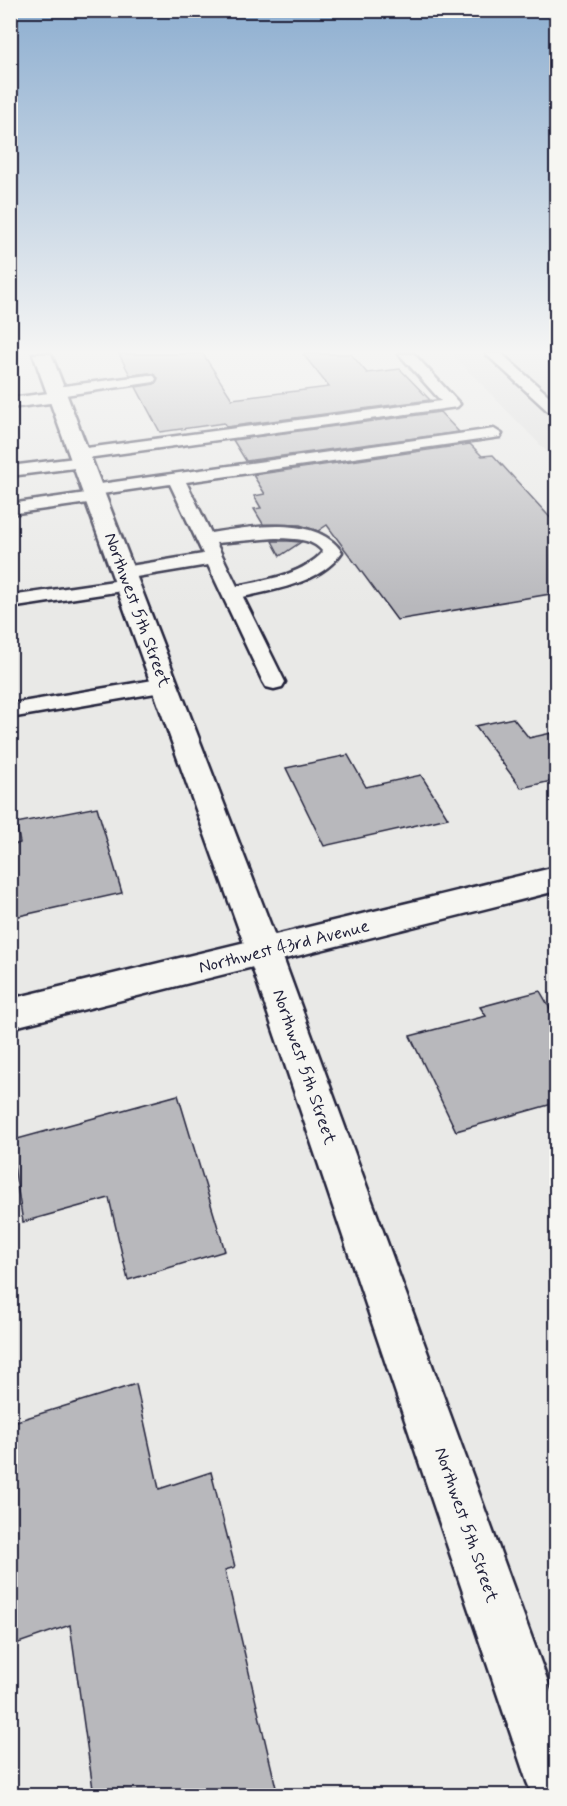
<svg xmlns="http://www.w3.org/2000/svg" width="567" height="1806" viewBox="0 0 567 1806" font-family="Mynerve,sans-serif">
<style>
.built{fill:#dadada}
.building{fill:#b8b8bc;stroke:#22223b;stroke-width:1.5}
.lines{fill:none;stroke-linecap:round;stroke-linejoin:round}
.lane-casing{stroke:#22223b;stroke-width:5}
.street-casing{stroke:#22223b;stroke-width:5}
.secondary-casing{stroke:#22223b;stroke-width:5}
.lane{fill:#f6f6f2;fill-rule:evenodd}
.street{fill:#f6f6f2;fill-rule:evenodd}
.secondary{fill:#f6f6f2;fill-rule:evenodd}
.labels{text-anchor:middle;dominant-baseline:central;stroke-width:5;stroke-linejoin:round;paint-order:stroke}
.street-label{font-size:18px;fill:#22223b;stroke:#f6f6f2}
</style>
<rect width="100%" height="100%" fill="#e9e9e7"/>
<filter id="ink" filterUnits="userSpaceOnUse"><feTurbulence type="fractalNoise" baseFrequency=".0167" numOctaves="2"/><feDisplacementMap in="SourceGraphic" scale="12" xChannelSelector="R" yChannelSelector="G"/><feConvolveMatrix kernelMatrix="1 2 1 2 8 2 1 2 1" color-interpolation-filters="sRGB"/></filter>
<g filter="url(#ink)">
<path class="built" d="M 452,354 L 556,354 L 556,461 Z"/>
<g class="building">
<path d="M 119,354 L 203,354 L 232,399 L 329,387 L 303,354 L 351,354 L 367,373 L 400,369 L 430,400 L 226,427 L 224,423 L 160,432 L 136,387 L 154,384 L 158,378 L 149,373 L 130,375 Z"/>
<path d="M 440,412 L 459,432 L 246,461 L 233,440 Z"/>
<path d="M 470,444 L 482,456 L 493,455 L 556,524 L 556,593 L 397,620 L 327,525 L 318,531 L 300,525 L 263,524 L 254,509 L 261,508 L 254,496 L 265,494 L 253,475 Z"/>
<path d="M 272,541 L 288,541 L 301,542 L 280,556 Z"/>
<path d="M 513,718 L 529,738 L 556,732 L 556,780 L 521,788 L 475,726 Z"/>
<path d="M 348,755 L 366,787 L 421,775 L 448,818 L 324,846 L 286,768 Z"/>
<path d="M 97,807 L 122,893 L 10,918 L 10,846 L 20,843 L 16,823 Z"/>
<path d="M 540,991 L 556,1019 L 556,1103 L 456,1131 L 410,1036 L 486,1016 L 480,1007 Z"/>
<path d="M 178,1095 L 225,1251 L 128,1280 L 109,1198 L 23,1222 L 10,1141 Z"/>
<path d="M 136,1384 L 159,1489 L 211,1472 L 235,1567 L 225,1570 L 278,1796 L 94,1796 L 70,1625 L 10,1646 L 10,1423 Z"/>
</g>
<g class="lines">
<g class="lane-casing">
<g id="lane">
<path d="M 399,354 L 414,354 L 457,401 L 460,404 L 457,407 L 87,458 L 91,462 L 83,467 L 10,476 L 10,466 L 75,458 L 71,454 L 79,449 L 441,401 Z"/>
<path d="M 486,354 L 502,354 L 556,402 L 556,415 L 550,413 Z"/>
<path d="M 149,375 L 154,376 L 156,379 L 154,382 L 65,395 L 63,400 L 58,402 L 10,408 L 10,398 L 49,393 L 51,389 L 56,387 Z"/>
<path d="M 494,429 L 502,434 L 500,437 L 186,482 L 211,533 C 251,527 316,514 342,552 C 321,583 277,589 243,597 L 285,682 L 282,687 L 274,689 L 266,687 L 263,682 L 208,565 L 124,579 L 117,577 L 114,573 L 117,569 L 124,567 L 203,554 L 170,484 L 102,494 L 104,497 L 101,501 L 95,502 L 10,514 L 10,504 L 86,493 L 84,490 L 87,486 L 93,485 ZM 275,538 C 291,539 312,537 323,552 C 302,575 266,580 237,586 L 216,543 Z"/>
<path d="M 128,579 L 135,581 L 138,585 L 135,589 L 10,608 L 10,596 Z"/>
<path d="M 165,678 L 173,680 L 176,685 L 173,690 L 10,718 L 10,704 Z"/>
</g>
</g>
<g class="street-casing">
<path id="street" d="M 556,867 L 556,891 L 10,1028 L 10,999 Z"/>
</g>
<g class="secondary-casing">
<path id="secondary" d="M 33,354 L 51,354 L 281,952 L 556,1704 L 556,1796 L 533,1796 L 527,1782 L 247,952 Z"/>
</g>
<use href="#lane" class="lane"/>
<use href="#street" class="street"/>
<use href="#secondary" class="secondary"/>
</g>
</g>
<linearGradient id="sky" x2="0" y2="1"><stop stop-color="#8daed0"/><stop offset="0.58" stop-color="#f5f5f4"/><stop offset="1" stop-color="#f5f5f4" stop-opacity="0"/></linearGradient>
<rect width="567" height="607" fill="url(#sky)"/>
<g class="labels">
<g class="street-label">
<text transform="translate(137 610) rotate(70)">Northwest 5th Street</text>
<text transform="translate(284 947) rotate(-14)">Northwest 43rd Avenue</text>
<text transform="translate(304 1067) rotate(71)">Northwest 5th Street</text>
<text transform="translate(466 1525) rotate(71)">Northwest 5th Street</text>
</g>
</g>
<rect width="567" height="1806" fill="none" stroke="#f6f6f2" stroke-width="36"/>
<rect x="18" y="18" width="531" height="1770" fill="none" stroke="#22223b" stroke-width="2" filter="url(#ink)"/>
</svg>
